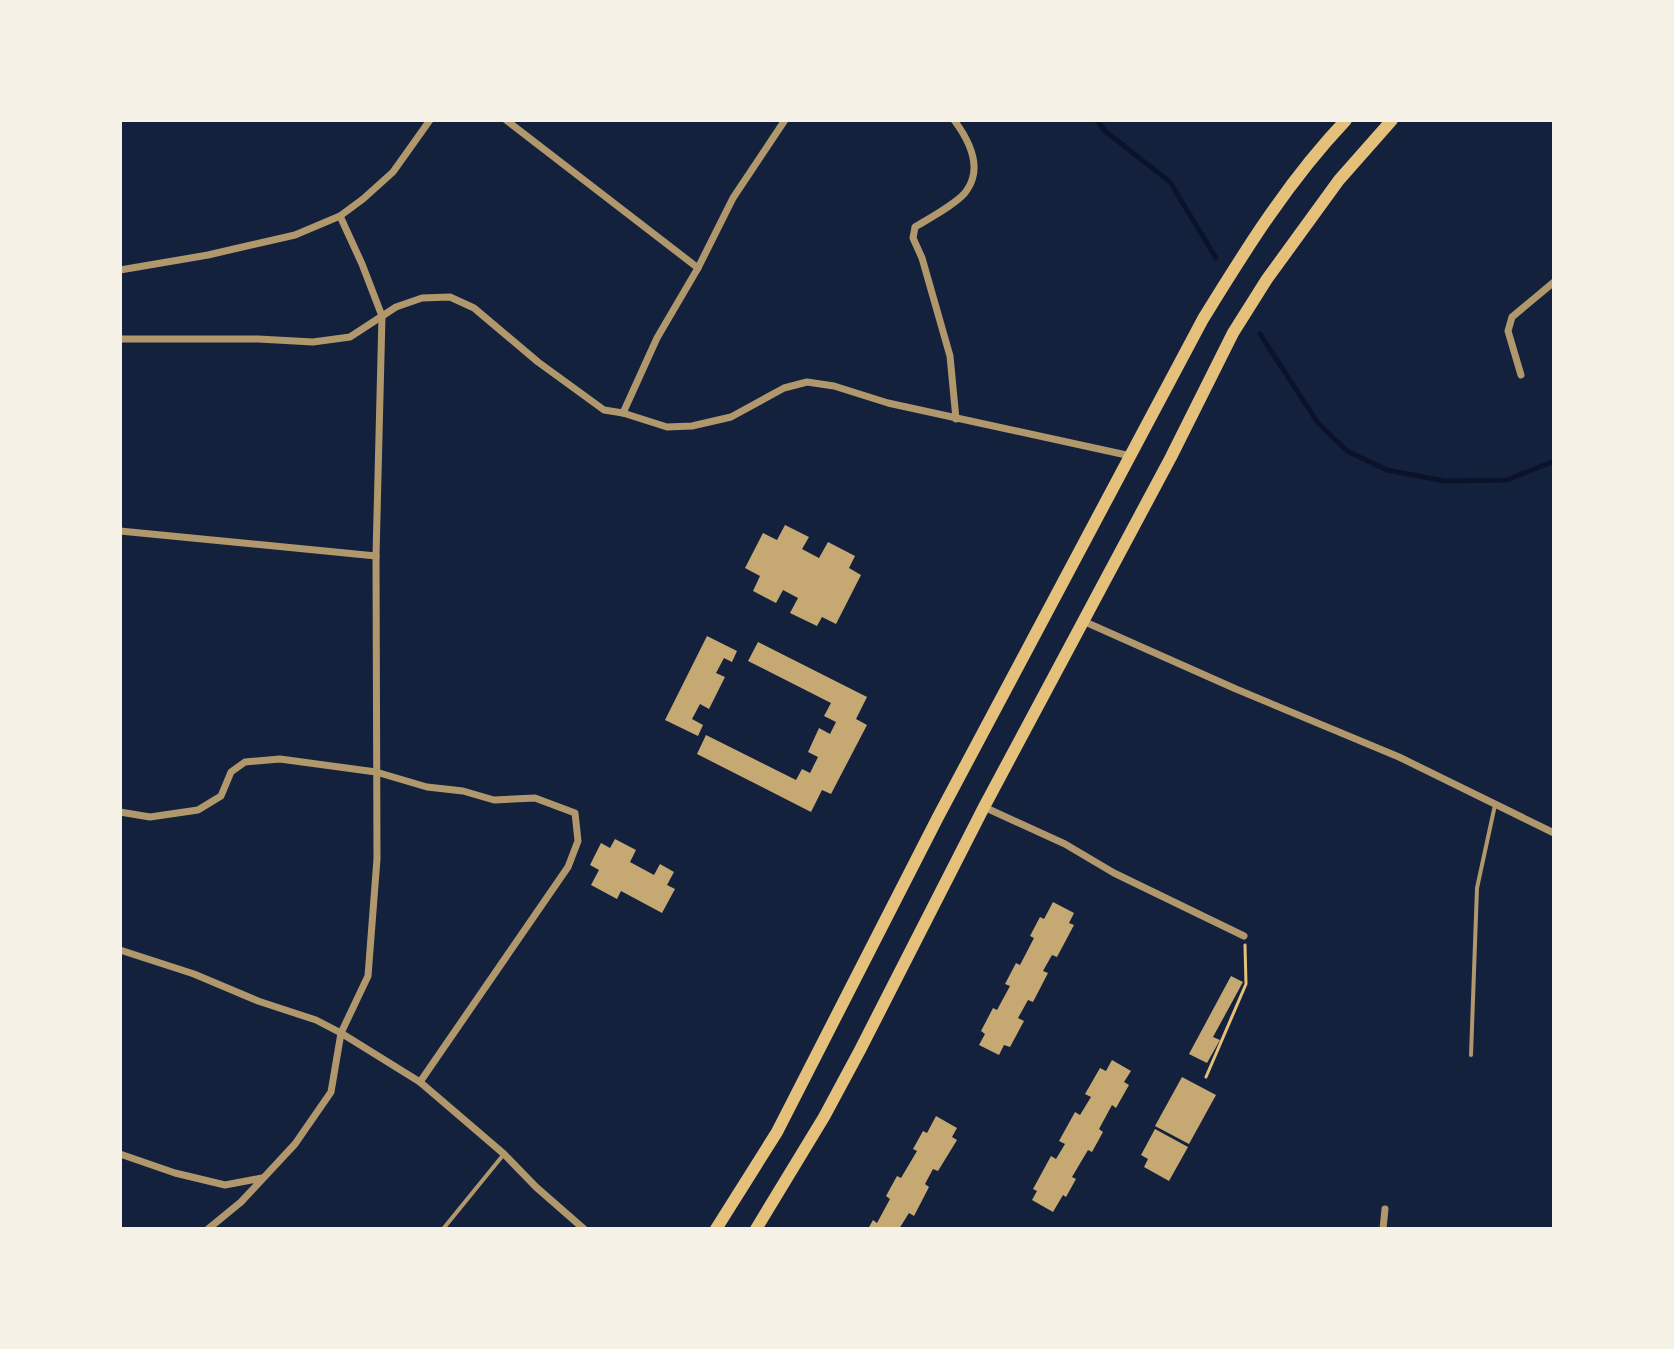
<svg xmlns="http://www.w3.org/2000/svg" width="1674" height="1349" viewBox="0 0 1674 1349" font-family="'Roboto Condensed',sans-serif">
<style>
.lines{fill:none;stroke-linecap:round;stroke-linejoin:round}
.stream{stroke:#0b132b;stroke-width:5}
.building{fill:#c6a872}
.path{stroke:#e5c07b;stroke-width:3}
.service{stroke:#b1986c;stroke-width:4}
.minor{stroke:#b1986c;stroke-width:7}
.trunk{stroke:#e5c07b;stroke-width:12}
</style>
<rect width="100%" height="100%" fill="#14213d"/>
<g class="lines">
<g class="stream">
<path d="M 1097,120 L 1105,131 L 1170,182 L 1216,258"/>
<path d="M 1260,334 L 1318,423 L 1347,451 L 1387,470 L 1445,481 L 1507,480 L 1554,461"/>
</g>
</g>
<g class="building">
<path d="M 785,525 L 809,537 L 802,549 L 819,558 L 828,542 L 855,556 L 849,568 L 861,575 L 836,624 L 822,617 L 817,626 L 790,613 L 798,598 L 783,590 L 776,603 L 753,591 L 760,576 L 745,568 L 763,533 L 777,540 Z"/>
<path d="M 707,636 L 737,651 L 732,662 L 724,658 L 716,673 L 725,677 L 709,709 L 700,704 L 692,719 L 703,725 L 698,736 L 665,720 Z"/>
<path d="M 758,642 L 867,697 L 856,719 L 867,725 L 831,794 L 822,790 L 811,812 L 697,754 L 706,735 L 796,780 L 802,769 L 810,773 L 818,757 L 808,752 L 819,728 L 830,734 L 836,722 L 824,716 L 831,703 L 748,661 Z"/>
<path d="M 615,839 L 636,850 L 630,862 L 654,875 L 660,864 L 674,872 L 667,885 L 675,889 L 662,913 L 621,891 L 617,899 L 591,885 L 599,870 L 590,865 L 601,843 L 610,848 Z"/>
<path d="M 1053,902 L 1074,913 L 1069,923 L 1074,925 L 1057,957 L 1052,955 L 1043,971 L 1048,973 L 1033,1002 L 1028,1000 L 1018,1018 L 1024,1021 L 1010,1047 L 1004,1045 L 999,1055 L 979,1045 L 985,1034 L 981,1031 L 993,1008 L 997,1010 L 1010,986 L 1005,984 L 1016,963 L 1020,965 L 1034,938 L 1030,936 L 1040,917 L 1044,919 Z"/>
<path d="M 1231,976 L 1243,982 L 1213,1037 L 1220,1040 L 1207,1063 L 1189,1054 Z"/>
<path d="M 1112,1060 L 1131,1071 L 1124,1082 L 1129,1085 L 1116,1108 L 1112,1105 L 1099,1129 L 1103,1132 L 1092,1152 L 1088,1150 L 1072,1177 L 1076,1179 L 1066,1197 L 1063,1195 L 1053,1212 L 1032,1200 L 1037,1191 L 1033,1189 L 1051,1156 L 1056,1159 L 1065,1144 L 1059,1141 L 1075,1112 L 1080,1115 L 1091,1097 L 1085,1094 L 1100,1068 L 1106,1071 Z"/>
<path d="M 1182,1077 L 1216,1095 L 1189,1144 L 1155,1126 Z"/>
<path d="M 936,1116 L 957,1128 L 952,1137 L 957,1140 L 938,1171 L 933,1169 L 925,1184 L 929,1187 L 914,1216 L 909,1213 L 899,1229 L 868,1229 L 873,1220 L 877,1223 L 890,1199 L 886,1196 L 897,1176 L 901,1178 L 917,1151 L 913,1149 L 923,1131 L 927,1133 Z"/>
<path d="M 1155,1129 L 1188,1147 L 1169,1181 L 1144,1167 L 1148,1159 L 1141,1155 Z"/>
</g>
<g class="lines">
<path class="path" d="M 1206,1077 L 1246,984 L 1245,945"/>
<g class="service">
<path d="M 1471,1055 L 1477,888 L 1495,805"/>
<path d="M 443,1229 L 504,1154"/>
</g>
<g class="minor">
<path d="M 506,120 L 698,268"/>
<path d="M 954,120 C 969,140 983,167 967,190 C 960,202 928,219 915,227 L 913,238 L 922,258 L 950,356 L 956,419"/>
<path d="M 120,270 L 208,255 L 295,235 L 340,216 L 363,199 L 393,172 L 430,120"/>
<path d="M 120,339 L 258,339 L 313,342 L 350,337 L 396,307 L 422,298 L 450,297 L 474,308 L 538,362 L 604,410 L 623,413 L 667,427 L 692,426 L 731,417 L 784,388 L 807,382 L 834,386 L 888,403 L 1131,456"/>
<path d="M 1521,375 L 1508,331 L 1512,317 L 1554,282"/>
<path d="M 623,413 L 657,338 L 698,268 L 733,198 L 785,120"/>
<path d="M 120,531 L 376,556"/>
<path d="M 1083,621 L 1236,689 L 1399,757 L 1554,833"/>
<path d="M 984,807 L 1065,844 L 1114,873 L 1244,936"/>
<path d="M 120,812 L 150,817 L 198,810 L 221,796 L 231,772 L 245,762 L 280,759 L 376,772 L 427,787 L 463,791 L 494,800 L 535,798 L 575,813 L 578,841 L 568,867 L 420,1082"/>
<path d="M 120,950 L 194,974 L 258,1001 L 316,1020 L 341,1033 L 420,1082 L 504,1154 L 536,1187 L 584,1229"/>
<path d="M 120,1154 L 175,1173 L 225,1185 L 262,1178"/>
<path d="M 208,1229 L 241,1202 L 295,1144 L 331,1092 L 341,1033 L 368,976 L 377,859 L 376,556 L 382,316 L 362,264 L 340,216"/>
<path d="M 1383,1229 L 1385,1209"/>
</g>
<g class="trunk">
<path d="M 716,1229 L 777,1132 L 938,817 L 1203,319 C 1246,249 1289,180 1346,120"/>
<path d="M 756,1229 L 824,1117 L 860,1050 L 984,807 L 1171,457 L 1233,333 L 1267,279 L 1339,180 L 1392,120"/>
</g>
</g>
<rect width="1674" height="1349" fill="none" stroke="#f6f1e7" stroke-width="244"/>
</svg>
